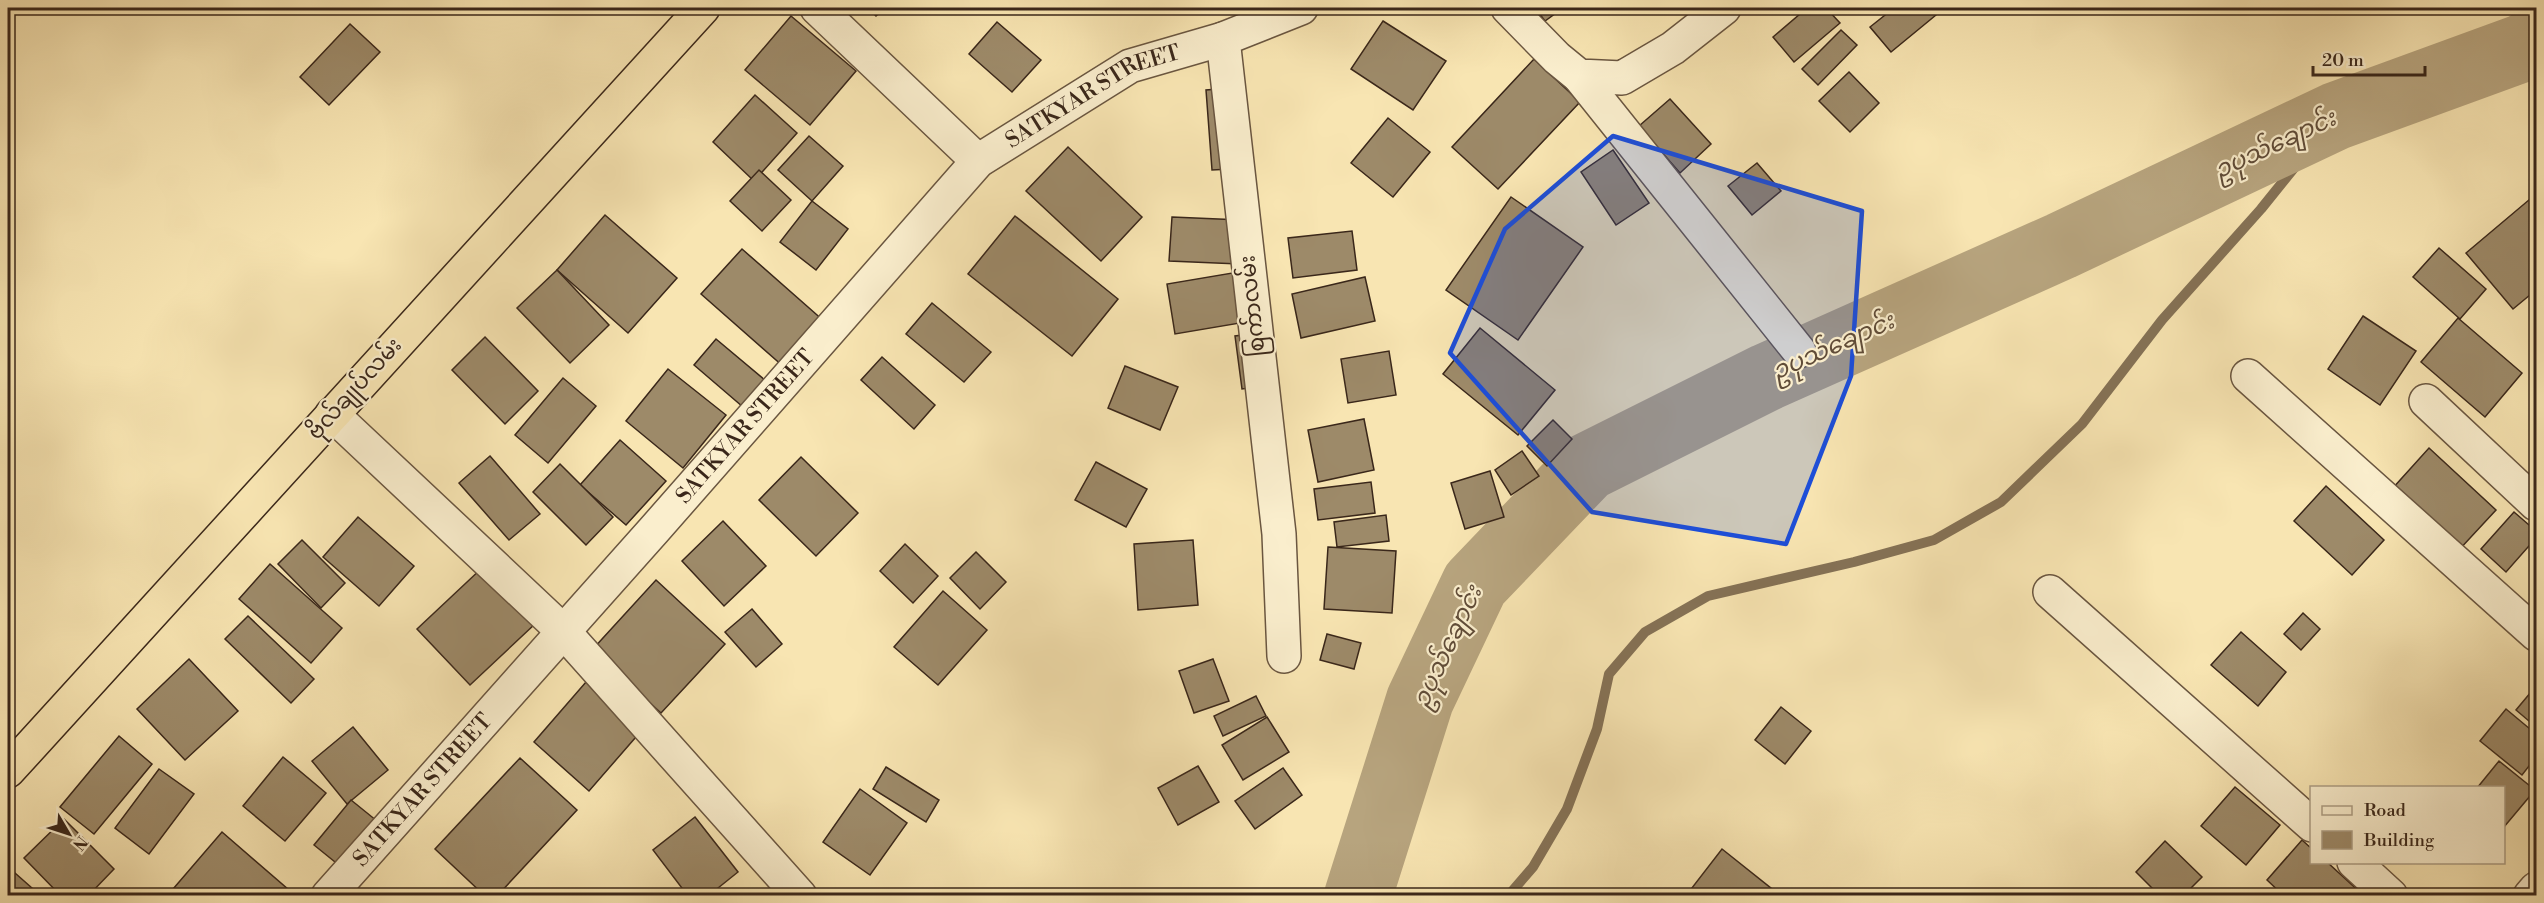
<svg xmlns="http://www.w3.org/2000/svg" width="2544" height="903" viewBox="0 0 2544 903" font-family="'Libre Bodoni','Noto Sans Myanmar',serif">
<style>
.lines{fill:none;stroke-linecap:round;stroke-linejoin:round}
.stream{stroke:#857256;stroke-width:10}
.river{stroke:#b7a47e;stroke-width:68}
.building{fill:#9d8a69;stroke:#3a271a;stroke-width:1.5}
.minor-casing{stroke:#6a5640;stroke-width:36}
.highway-casing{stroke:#3a271a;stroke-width:36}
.minor{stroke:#faeecd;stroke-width:33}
.highway{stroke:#f8e5b2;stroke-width:33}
.marked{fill:#1d4ed8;fill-opacity:0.2;stroke:#1d4ed8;stroke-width:4.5;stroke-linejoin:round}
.labels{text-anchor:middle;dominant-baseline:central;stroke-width:4.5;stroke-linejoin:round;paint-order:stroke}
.street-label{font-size:22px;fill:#3a271a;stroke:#faeecd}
.water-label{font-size:24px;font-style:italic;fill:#604c38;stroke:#faeecd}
</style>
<rect width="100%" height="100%" fill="#f8e5b2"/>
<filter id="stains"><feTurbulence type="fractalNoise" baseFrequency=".00333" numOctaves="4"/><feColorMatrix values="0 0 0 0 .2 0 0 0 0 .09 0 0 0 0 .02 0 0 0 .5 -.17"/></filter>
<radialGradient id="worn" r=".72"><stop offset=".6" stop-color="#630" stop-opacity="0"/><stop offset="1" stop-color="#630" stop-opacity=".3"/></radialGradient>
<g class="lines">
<path class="stream" d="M 1508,896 L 1533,867 L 1567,809 L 1597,729 L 1609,674 L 1645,632 L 1708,596 L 1854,562 L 1934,540 L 2001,502 L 2082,424 L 2162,320 L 2261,209 L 2336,116"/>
<path class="river" d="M 1358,896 L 1420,700 L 1475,584 L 1587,467 L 1767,377 L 2061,246 L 2336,116 L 2525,47 L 2536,39"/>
</g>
<g class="building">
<path d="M 868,8 L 885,8 L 876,16 Z"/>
<path d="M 1535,8 L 1563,8 L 1545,21 Z"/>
<path d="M 1807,8 L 1826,8 L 1840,23 L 1794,62 L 1773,37 Z"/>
<path d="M 1894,8 L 1929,8 L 1936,15 L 1891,52 L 1870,27 Z"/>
<path d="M 791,16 L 856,71 L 810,125 L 745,70 Z"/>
<path d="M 1383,21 L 1446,61 L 1413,110 L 1351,69 Z"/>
<path d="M 997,22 L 1041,60 L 1012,92 L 969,54 Z"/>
<path d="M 350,24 L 380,52 L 329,105 L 300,77 Z"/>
<path d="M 1841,30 L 1857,45 L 1818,85 L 1802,69 Z"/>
<path d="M 1534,59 L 1580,102 L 1498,189 L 1452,147 Z"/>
<path d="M 1849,72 L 1879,103 L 1850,132 L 1819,101 Z"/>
<path d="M 1243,87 L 1250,168 L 1212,170 L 1206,90 Z"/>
<path d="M 755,95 L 797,133 L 754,181 L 713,142 Z"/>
<path d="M 1670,99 L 1711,144 L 1680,173 L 1639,126 Z"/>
<path d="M 1388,118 L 1430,152 L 1393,197 L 1351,163 Z"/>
<path d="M 809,136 L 843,166 L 812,201 L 778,170 Z"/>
<path d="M 1068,147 L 1142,217 L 1101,261 L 1026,191 Z"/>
<path d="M 1613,150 L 1649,203 L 1616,225 L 1581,172 Z"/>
<path d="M 1757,163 L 1781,191 L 1752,215 L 1728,186 Z"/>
<path d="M 759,170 L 791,200 L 762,231 L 730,201 Z"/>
<path d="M 2536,194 L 2536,290 L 2513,309 L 2466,253 Z"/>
<path d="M 1511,197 L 1583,247 L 1518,340 L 1446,290 Z"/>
<path d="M 812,201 L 848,229 L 816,270 L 780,242 Z"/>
<path d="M 605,215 L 677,278 L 628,333 L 557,270 Z"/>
<path d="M 1015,216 L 1118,299 L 1072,356 L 968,274 Z"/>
<path d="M 1172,217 L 1241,220 L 1239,264 L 1169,261 Z"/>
<path d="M 1352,231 L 1357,270 L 1293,278 L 1288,238 Z"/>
<path d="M 2439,248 L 2486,289 L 2460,319 L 2413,277 Z"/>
<path d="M 742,249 L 825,322 L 784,367 L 701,294 Z"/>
<path d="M 557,270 L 609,325 L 570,363 L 517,308 Z"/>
<path d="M 1250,270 L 1258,320 L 1175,334 L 1167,284 Z"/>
<path d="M 1365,277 L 1375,321 L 1301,338 L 1292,294 Z"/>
<path d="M 932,303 L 991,352 L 964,382 L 906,334 Z"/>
<path d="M 2363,316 L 2416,351 L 2380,405 L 2328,369 Z"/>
<path d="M 2458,318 L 2522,373 L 2485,417 L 2421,362 Z"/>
<path d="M 1480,328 L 1555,390 L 1518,435 L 1443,374 Z"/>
<path d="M 1258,333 L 1265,386 L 1242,389 L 1235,336 Z"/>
<path d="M 485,337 L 538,391 L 505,424 L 452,370 Z"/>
<path d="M 716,339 L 772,386 L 750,413 L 694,365 Z"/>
<path d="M 1389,351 L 1396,395 L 1348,403 L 1341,359 Z"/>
<path d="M 882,357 L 935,405 L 914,429 L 861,380 Z"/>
<path d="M 1125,366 L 1178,387 L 1160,430 L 1108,408 Z"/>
<path d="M 668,369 L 726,415 L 683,468 L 626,421 Z"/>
<path d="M 563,378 L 596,406 L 548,463 L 515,435 Z"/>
<path d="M 1364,419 L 1374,470 L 1318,482 L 1308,430 Z"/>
<path d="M 1553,420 L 1572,439 L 1547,466 L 1527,446 Z"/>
<path d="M 620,440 L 666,481 L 626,525 L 580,485 Z"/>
<path d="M 2429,448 L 2496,510 L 2458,551 L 2392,489 Z"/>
<path d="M 1522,451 L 1539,476 L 1511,495 L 1495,470 Z"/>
<path d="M 490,456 L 540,514 L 509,540 L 459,483 Z"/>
<path d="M 801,457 L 858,513 L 816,556 L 759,500 Z"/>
<path d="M 1096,462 L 1147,489 L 1126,527 L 1075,500 Z"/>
<path d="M 560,464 L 613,517 L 586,545 L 533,492 Z"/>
<path d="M 1490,471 L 1504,517 L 1465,529 L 1451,483 Z"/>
<path d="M 1371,482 L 1375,513 L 1318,520 L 1314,489 Z"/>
<path d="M 2326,486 L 2384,540 L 2352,575 L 2294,521 Z"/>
<path d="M 2514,512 L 2536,531 L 2536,538 L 2506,572 L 2481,549 Z"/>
<path d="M 1386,515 L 1389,541 L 1337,547 L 1334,522 Z"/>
<path d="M 358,517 L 414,566 L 379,606 L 323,557 Z"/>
<path d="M 723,521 L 766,566 L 724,606 L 682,561 Z"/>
<path d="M 302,540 L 345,583 L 321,608 L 278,564 Z"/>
<path d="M 1193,540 L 1198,605 L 1138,610 L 1134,544 Z"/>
<path d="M 905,544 L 938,576 L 913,603 L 880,571 Z"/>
<path d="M 1328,547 L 1396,551 L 1392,613 L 1324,609 Z"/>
<path d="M 976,552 L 1006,582 L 980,609 L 950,578 Z"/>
<path d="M 270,564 L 342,628 L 311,663 L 239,599 Z"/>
<path d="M 483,567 L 536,623 L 470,685 L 417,629 Z"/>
<path d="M 656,580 L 725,644 L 661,713 L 592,650 Z"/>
<path d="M 943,591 L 987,630 L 938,685 L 894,647 Z"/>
<path d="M 752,609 L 782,644 L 756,667 L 725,632 Z"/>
<path d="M 2303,613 L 2320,629 L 2301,650 L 2284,634 Z"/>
<path d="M 248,616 L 314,679 L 291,703 L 225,639 Z"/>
<path d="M 2241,632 L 2286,672 L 2258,706 L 2211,665 Z"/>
<path d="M 1327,634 L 1361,643 L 1354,669 L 1320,660 Z"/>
<path d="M 189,659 L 238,711 L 185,760 L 137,709 Z"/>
<path d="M 1213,659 L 1229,701 L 1194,713 L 1179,671 Z"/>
<path d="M 586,682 L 642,730 L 589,791 L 534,742 Z"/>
<path d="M 2536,686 L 2536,727 L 2516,710 Z"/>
<path d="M 1256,696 L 1266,716 L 1223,736 L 1214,716 Z"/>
<path d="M 1781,707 L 1811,731 L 1785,764 L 1755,740 Z"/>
<path d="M 2506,709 L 2536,734 L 2536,757 L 2522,775 L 2480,741 Z"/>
<path d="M 1267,717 L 1289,752 L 1243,780 L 1222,745 Z"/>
<path d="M 353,727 L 388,770 L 347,804 L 312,761 Z"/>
<path d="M 119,736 L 152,764 L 94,834 L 60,807 Z"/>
<path d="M 283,757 L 326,793 L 285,841 L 243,806 Z"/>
<path d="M 520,758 L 577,810 L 497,896 L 485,896 L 435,849 Z"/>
<path d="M 2499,761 L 2535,790 L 2504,827 L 2504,788 L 2477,788 Z"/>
<path d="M 1198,766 L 1219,802 L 1178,825 L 1158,788 Z"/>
<path d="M 886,767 L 939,800 L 926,822 L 873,789 Z"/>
<path d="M 1283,768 L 1302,795 L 1255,829 L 1235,801 Z"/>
<path d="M 159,769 L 194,794 L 149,854 L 115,828 Z"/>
<path d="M 2235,787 L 2280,825 L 2246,865 L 2201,826 Z"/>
<path d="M 860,789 L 907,823 L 870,875 L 823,842 Z"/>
<path d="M 351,800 L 377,821 L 340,866 L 314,845 Z"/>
<path d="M 695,817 L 738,872 L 708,896 L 688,896 L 653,850 Z"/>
<path d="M 64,819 L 114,869 L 88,896 L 61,896 L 24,858 Z"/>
<path d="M 222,832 L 296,896 L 167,896 Z"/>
<path d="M 2302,840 L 2312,849 L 2312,862 L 2327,862 L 2364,896 L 2284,896 L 2267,880 Z"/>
<path d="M 2165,841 L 2202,877 L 2183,896 L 2160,896 L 2136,872 Z"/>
<path d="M 1722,849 L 1781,896 L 1692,896 L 1688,893 Z"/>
<path d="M 15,873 L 41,896 L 8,896 L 8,881 Z"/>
</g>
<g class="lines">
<g class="minor-casing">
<g id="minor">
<path d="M 817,8 L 978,161"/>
<path d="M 1508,8 L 1557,58 L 1579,76 L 1622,78 L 1673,48 L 1724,8"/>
<path d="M 1579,76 L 1799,351"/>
<path d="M 2248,376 L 2536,634"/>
<path d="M 2426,401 L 2536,504"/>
<path d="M 332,414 L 564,632 L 800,896"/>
<path d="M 2050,592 L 2312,825"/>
<path d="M 1284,656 L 1279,534 L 1223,39 L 1301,8"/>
<path d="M 2354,862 L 2391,896"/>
<path id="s1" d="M 328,896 L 654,530 L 978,161 L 1130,66 L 1223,39"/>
<path d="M 2530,896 L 2536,889"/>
</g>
</g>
<g class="highway-casing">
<path id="highway" d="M 8,771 L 703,8"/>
</g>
<use href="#minor" class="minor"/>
<use href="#highway" class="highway"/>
</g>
<path class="marked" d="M 1613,136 L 1862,211 L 1851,376 L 1786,544 L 1592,512 L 1450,353 L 1505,229 Z"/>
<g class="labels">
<g class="street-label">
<text stroke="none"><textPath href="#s1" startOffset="1114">SATKYAR STREET</textPath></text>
<text transform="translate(1253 306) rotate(-96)">စြက်ာလမ်း</text>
<text transform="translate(355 389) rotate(-48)">ဗိုလ်ချုပ်လမ်း</text>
<text stroke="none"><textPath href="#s1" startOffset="628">SATKYAR STREET</textPath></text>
<text stroke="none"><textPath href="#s1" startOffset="142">SATKYAR STREET</textPath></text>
</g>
<g class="water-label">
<text transform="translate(2275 145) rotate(-25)">ဥပုသ်ချောင်း</text>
<text transform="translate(1833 347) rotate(-24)">ဥပုသ်ချောင်း</text>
<text transform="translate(1448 647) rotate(-65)">ဥပုသ်ချောင်း</text>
</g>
</g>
<rect width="2544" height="903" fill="none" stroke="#f8e5b2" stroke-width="30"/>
<rect x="9" y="9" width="2526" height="885" fill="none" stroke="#3a271a" stroke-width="3"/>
<rect x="15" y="15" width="2514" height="873" fill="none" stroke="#3a271a" stroke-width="1.5"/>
<rect x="2310" y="786" width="195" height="78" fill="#faeecd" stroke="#ad9e85" stroke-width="1.5"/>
<rect x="2322" y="806" width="30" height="9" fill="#faeecd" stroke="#ad9e85" stroke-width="1.5"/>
<text x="2364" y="816" font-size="18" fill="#3a271a">Road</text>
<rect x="2322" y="831" width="30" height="18" fill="#9d8a69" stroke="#ad9e85" stroke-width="1.5"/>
<text x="2364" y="846" font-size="18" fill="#3a271a">Building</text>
<g transform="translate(69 834) rotate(129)" stroke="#faeecd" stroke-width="4.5" paint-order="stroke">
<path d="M0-4.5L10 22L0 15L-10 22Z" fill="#3a271a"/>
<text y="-9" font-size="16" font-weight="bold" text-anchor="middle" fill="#3a271a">N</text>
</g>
<path d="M2313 66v9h112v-9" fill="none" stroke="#3a271a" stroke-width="3"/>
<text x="2322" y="66" font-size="18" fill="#3a271a" stroke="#faeecd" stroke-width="4.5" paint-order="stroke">20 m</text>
<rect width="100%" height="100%" filter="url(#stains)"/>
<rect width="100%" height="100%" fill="url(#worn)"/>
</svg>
